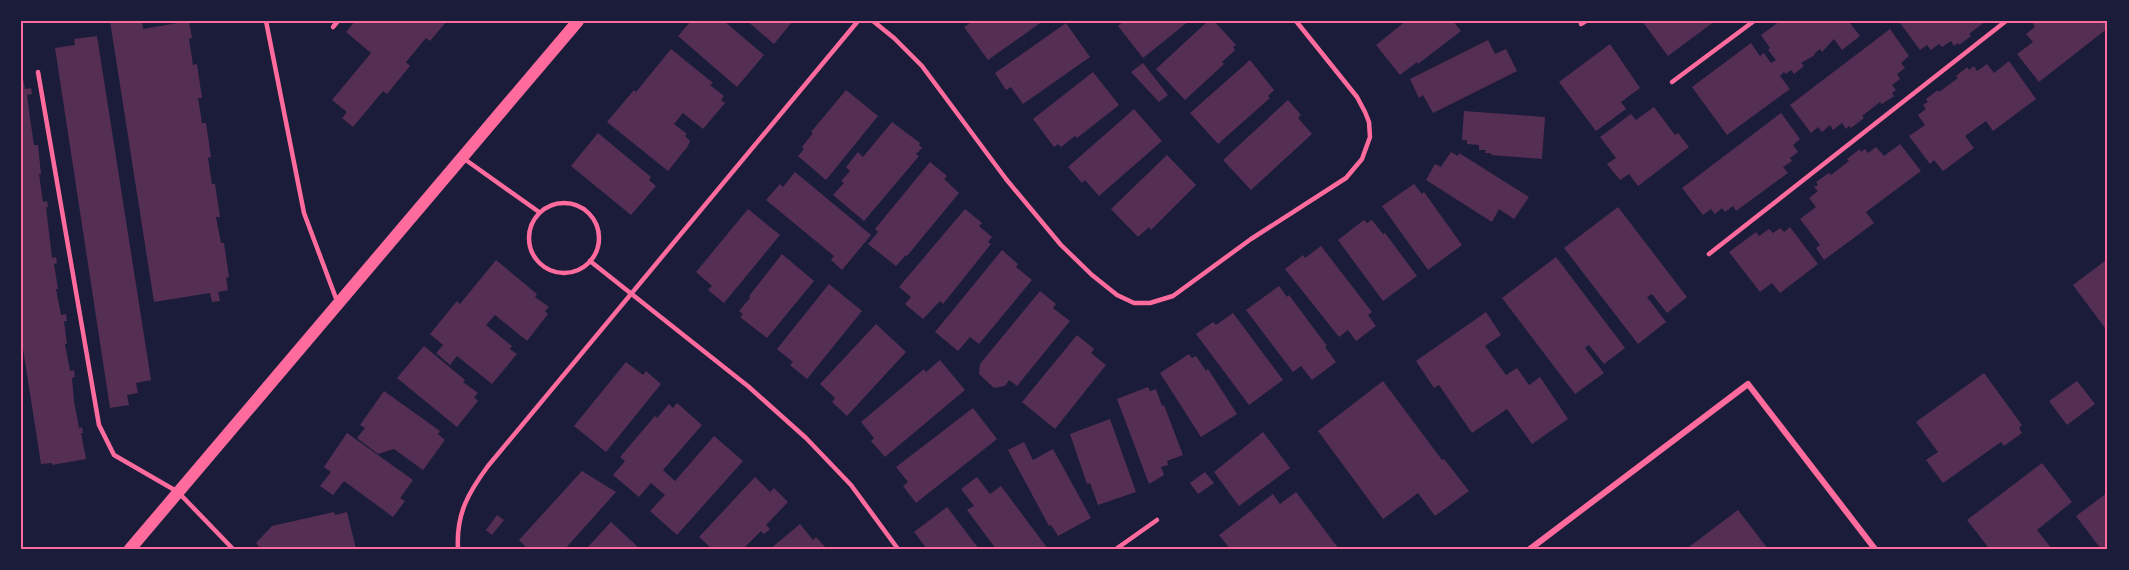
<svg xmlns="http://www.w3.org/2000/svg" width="2129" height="570" viewBox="0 0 2129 570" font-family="Barlow,sans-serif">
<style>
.building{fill:#542f53}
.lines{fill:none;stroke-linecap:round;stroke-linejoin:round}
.service{stroke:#ff6b9d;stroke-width:4.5}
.minor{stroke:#ff6b9d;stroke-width:6}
.secondary{stroke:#ff6b9d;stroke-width:12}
.neatline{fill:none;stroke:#ff6b9d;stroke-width:2}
</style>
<rect width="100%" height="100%" fill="#1b1b3a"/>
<g class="building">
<path d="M 110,21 L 142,21 L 143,29 L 189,21 L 192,38 L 189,39 L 193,65 L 197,64 L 202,98 L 198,98 L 202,123 L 206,123 L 211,157 L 208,158 L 212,184 L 215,184 L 220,217 L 216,217 L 221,243 L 224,243 L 229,277 L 226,278 L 228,290 L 218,292 L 220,301 L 212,302 L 210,293 L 154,302 Z"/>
<path d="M 355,21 L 447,21 L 430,41 L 426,38 L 406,62 L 410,66 L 387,94 L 383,91 L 353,127 L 342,118 L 347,112 L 332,100 L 371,53 L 346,32 Z"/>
<path d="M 691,21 L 724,21 L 764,55 L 737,87 L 678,36 Z"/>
<path d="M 747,21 L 793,21 L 774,44 Z"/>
<path d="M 973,21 L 1043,21 L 988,60 L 964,27 Z"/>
<path d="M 1124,21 L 1189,21 L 1143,58 L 1118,26 Z"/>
<path d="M 1208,21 L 1214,21 L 1236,45 L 1233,47 L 1235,50 L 1222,62 L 1224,64 L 1185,100 L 1156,69 Z"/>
<path d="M 1406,21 L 1453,21 L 1461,31 L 1418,64 L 1417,62 L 1400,75 L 1376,45 Z"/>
<path d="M 1642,21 L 1715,21 L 1668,56 Z"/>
<path d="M 1780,21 L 1852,21 L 1850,23 L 1860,36 L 1842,50 L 1834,39 L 1822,52 L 1820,49 L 1814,54 L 1815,55 L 1801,63 L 1804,66 L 1794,74 L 1791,70 L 1786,74 L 1784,72 L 1780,76 L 1790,89 L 1727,135 L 1692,87 L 1751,43 L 1760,56 L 1764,53 L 1771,63 L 1776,60 L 1768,50 L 1770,48 L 1761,35 Z"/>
<path d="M 1903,21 L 1986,21 L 1969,34 L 1971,36 L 1959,45 L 1958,43 L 1954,46 L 1951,41 L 1942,47 L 1939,44 L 1931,50 L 1927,45 L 1920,50 L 1900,23 Z"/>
<path d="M 2033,21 L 2108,21 L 2108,28 L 2039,82 L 2017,54 L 2033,42 L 2026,34 L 2035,27 L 2032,22 Z"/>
<path d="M 1066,23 L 1090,57 L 1023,104 L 1011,87 L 1006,90 L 995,73 Z"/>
<path d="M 1890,29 L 1909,56 L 1901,63 L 1905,68 L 1897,74 L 1900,79 L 1892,85 L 1896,90 L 1892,93 L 1894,96 L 1882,104 L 1880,102 L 1862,116 L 1864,118 L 1851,128 L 1849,126 L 1846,129 L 1842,123 L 1833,130 L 1830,125 L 1822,132 L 1818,127 L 1811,133 L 1790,105 Z"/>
<path d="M 97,36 L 151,380 L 136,383 L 138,393 L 127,395 L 129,405 L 110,408 L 55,48 L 75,45 L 74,39 Z"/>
<path d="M 1488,40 L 1495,54 L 1506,49 L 1517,71 L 1433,113 L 1423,95 L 1419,98 L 1410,79 Z"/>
<path d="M 1610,44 L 1640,88 L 1621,102 L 1626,109 L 1596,131 L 1559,82 Z"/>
<path d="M 671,49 L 713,83 L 710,85 L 724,96 L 721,100 L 725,103 L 703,129 L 683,113 L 674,124 L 687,134 L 685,136 L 690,141 L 688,146 L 668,171 L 607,122 L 634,90 L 636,92 Z"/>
<path d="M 1250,60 L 1274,90 L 1268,96 L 1270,98 L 1218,144 L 1190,113 Z"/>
<path d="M 2009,61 L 2036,99 L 1993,131 L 1986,121 L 1965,136 L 1974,148 L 1943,171 L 1934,160 L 1930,164 L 1909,136 L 1925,125 L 1918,115 L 1926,109 L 1923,105 L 1928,102 L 1926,99 L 1938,90 L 1939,92 L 1958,78 L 1956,76 L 1967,67 L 1969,70 L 1974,66 L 1977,71 L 1987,64 L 1994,73 Z"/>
<path d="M 1143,63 L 1168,95 L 1159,102 L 1131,72 Z"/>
<path d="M 21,69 L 25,89 L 31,88 L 32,94 L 27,95 L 30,118 L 34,145 L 38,145 L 41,174 L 39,174 L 43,202 L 47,201 L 48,207 L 46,207 L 52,258 L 56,257 L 57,263 L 54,264 L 58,289 L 56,289 L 61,315 L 66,314 L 67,321 L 64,321 L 67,344 L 65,344 L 70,371 L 74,370 L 75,377 L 72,378 L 74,401 L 79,428 L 82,427 L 83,433 L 81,433 L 86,459 L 52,465 L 52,463 L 41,464 L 21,336 Z"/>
<path d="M 1093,72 L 1119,105 L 1077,138 L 1075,136 L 1061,147 L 1058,144 L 1054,147 L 1033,119 Z"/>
<path d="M 846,90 L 878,116 L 826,180 L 798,156 L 804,149 L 802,147 L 813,133 L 811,132 Z"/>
<path d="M 1288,100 L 1301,115 L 1298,118 L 1312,134 L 1251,190 L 1223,160 Z"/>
<path d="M 1654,107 L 1675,135 L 1678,133 L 1689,147 L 1638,186 L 1629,174 L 1620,180 L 1607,164 L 1616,158 L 1600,137 L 1631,114 L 1636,120 Z"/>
<path d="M 1134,109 L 1162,141 L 1099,196 L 1085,180 L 1082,183 L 1068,167 Z"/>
<path d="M 1464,111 L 1545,117 L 1542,159 L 1491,155 L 1491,153 L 1485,153 L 1486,150 L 1479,150 L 1479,145 L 1467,144 L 1467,140 L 1462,140 Z"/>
<path d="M 1781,113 L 1800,139 L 1793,145 L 1798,152 L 1790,158 L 1792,161 L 1783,167 L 1788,173 L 1736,211 L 1733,206 L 1725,212 L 1722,208 L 1715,214 L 1711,209 L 1703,215 L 1682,188 Z"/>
<path d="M 892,122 L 920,143 L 919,145 L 922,148 L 916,154 L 919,156 L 864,221 L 833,195 L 844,183 L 841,181 L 850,171 L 846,167 L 858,152 L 863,157 Z"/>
<path d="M 598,133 L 651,177 L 649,180 L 656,186 L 631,215 L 571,166 Z"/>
<path d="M 1900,144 L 1921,171 L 1866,212 L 1874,223 L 1824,260 L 1816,248 L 1820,245 L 1800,219 L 1816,207 L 1809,198 L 1818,191 L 1814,187 L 1818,185 L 1816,182 L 1829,173 L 1831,175 L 1849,161 L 1847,159 L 1860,149 L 1861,152 L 1865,149 L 1868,153 L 1876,147 L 1884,156 Z"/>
<path d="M 1451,152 L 1458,156 L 1459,153 L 1529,197 L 1514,219 L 1499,209 L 1492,222 L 1426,180 L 1435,164 L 1441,167 Z"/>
<path d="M 1167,155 L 1196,185 L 1151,230 L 1149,227 L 1138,237 L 1111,209 Z"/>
<path d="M 930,162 L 947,176 L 944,179 L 959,193 L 907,256 L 906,255 L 896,266 L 868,244 L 878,232 L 875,229 Z"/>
<path d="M 795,172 L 871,235 L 842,270 L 831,260 L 834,256 L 766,200 L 780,184 L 783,187 Z"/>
<path d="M 1414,184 L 1422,194 L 1424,192 L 1462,245 L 1428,270 L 1382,206 Z"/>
<path d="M 1618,207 L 1687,297 L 1667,313 L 1652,294 L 1647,297 L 1666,322 L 1638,344 L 1564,248 Z"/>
<path d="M 748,209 L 780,235 L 724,303 L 708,290 L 712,286 L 696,272 Z"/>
<path d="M 965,209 L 982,223 L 979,226 L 992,237 L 988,242 L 991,244 L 943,304 L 940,301 L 923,319 L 905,304 L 911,297 L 899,287 Z"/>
<path d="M 1364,220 L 1367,223 L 1372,220 L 1383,234 L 1385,233 L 1417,276 L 1383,301 L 1338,240 Z"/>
<path d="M 1790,227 L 1818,264 L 1780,293 L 1772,283 L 1760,292 L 1729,252 L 1756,232 L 1759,236 L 1769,229 L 1773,233 L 1780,228 L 1784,232 Z"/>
<path d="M 1321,246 L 1372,312 L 1368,315 L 1376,326 L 1356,341 L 1348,330 L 1339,337 L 1285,269 L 1303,255 L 1305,258 Z"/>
<path d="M 1002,250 L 1018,264 L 1016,267 L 1032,280 L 979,344 L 970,337 L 958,351 L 935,332 Z"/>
<path d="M 782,254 L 814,281 L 767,338 L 740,317 L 743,314 L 739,311 L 750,298 L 749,296 Z"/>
<path d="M 1556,257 L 1625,348 L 1604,364 L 1589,345 L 1585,348 L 1604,373 L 1575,394 L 1502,298 Z"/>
<path d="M 496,260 L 537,294 L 535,297 L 549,307 L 545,311 L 548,314 L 527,341 L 495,315 L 486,325 L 512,346 L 510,349 L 517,354 L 492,384 L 457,356 L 450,365 L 436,353 L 443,345 L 430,334 L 457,301 L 460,304 Z"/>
<path d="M 2105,261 L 2108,265 L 2108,332 L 2073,285 Z"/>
<path d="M 829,284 L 862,311 L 807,379 L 790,365 L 793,362 L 777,349 Z"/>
<path d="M 1279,286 L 1287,297 L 1289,295 L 1327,346 L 1325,347 L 1336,362 L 1312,380 L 1301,366 L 1293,372 L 1246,310 Z"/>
<path d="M 1040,291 L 1056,304 L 1053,308 L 1070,321 L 1017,386 L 1009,380 L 1005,386 L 994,388 L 979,374 L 980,364 Z"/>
<path d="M 1486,312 L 1501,335 L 1485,346 L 1506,375 L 1517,368 L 1529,385 L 1540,377 L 1568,419 L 1532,444 L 1507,409 L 1472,433 L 1439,385 L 1434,388 L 1416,361 Z"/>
<path d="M 1233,313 L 1283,380 L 1249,405 L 1196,334 L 1213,322 L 1216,325 Z"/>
<path d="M 876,324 L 906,352 L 847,416 L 832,402 L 835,398 L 820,384 Z"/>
<path d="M 1077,335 L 1094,349 L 1091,353 L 1106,365 L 1055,429 L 1022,402 Z"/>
<path d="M 424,346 L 465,380 L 463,382 L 478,393 L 474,397 L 478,401 L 457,427 L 397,378 Z"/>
<path d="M 1189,354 L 1192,358 L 1196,356 L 1206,371 L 1208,369 L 1237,414 L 1201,437 L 1160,373 Z"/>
<path d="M 940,360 L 965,390 L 885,457 L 871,441 L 874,438 L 861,422 L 924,369 L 926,372 Z"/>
<path d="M 626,362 L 643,375 L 646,371 L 661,384 L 606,452 L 574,426 Z"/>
<path d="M 1984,373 L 2022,425 L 2019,428 L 2022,433 L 2004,446 L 2001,442 L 1943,483 L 1926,460 L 1938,452 L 1916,422 Z"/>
<path d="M 1383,381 L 1442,460 L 1444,459 L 1469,491 L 1435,516 L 1418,493 L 1383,519 L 1318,431 Z"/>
<path d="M 2077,381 L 2095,404 L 2067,425 L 2049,401 Z"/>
<path d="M 1148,387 L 1150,391 L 1156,389 L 1162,406 L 1164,405 L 1183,455 L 1167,461 L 1168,465 L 1161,467 L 1164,475 L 1149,484 L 1117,399 Z"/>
<path d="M 384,391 L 440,431 L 438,434 L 445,440 L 423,470 L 394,449 L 378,454 L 357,438 L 365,428 L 360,425 Z"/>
<path d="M 677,403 L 702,425 L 663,470 L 675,481 L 714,436 L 743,461 L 677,535 L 650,511 L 665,495 L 651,483 L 639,497 L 613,475 L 625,461 L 620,457 L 655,416 L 657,418 L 669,404 L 673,408 Z"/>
<path d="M 973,408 L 997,439 L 916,503 L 903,486 L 908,482 L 896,467 Z"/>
<path d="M 1110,419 L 1136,492 L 1098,505 L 1090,483 L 1087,484 L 1070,434 Z"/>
<path d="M 1263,432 L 1290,468 L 1239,506 L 1214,472 Z"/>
<path d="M 347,433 L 413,480 L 400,498 L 405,501 L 393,517 L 344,481 L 333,495 L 320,486 L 331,472 L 324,467 Z"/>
<path d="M 1024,442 L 1033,460 L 1053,449 L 1091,518 L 1058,536 L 1051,525 L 1049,526 L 1008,450 Z"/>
<path d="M 2042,463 L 2072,502 L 2037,530 L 2052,549 L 1986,549 L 1988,547 L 1967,520 Z"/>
<path d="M 582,471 L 616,492 L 565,549 L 528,549 L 519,540 Z"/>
<path d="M 1205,472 L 1214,483 L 1198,494 L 1190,483 Z"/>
<path d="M 755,477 L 770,492 L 774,488 L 788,502 L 766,525 L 770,529 L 764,534 L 761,531 L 743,549 L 712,549 L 699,537 Z"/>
<path d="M 977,477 L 990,494 L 1001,486 L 1048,549 L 996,549 L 967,510 L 974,506 L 961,489 Z"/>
<path d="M 1296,492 L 1339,549 L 1230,549 L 1219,535 L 1273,494 L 1280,504 Z"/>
<path d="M 2107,493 L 2108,545 L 2101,549 L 2076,516 Z"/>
<path d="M 947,507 L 979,549 L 927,549 L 914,532 Z"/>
<path d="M 1738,510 L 1768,549 L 1690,549 L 1689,547 Z"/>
<path d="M 334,512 L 335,515 L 347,512 L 356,549 L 261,549 L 256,543 L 272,526 Z"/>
<path d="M 497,515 L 504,520 L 492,535 L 486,530 Z"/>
<path d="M 611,522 L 640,549 L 586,549 Z"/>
<path d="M 800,524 L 813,540 L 816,537 L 827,549 L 770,549 Z"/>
</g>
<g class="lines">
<g class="service">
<path d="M 266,21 L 304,213 L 337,301"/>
<path d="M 873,21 L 894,38 L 922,66 L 1006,179 L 1061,245 L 1092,275 L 1117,295 L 1134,303 L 1150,303 L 1173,296 L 1251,239 L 1346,178 L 1362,159 L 1370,137 L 1369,122 L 1365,112 L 1357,97 L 1296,21"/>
<path d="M 1581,24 L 1586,21"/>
<path d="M 333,27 L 338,21"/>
<path d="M 38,72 L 99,425 L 114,455 L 178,492 L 233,549"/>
<path d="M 1672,82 L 1754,21"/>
<path d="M 463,158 L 539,212"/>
<circle cx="564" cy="238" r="35"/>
<path d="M 1709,254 L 2006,21"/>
<path d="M 590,261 L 749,387 L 806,438 L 851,485 L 898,549"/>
<path d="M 458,549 C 456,514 468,493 488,466 L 858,21"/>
<path d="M 1116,549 L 1157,520"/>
</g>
<path class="minor" d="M 1530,549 L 1748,384 L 1875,549"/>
<path class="secondary" d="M 130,549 L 578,21"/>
</g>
<rect width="2129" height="570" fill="none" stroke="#1b1b3a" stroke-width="45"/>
<rect x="22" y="22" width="2084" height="526" class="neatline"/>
</svg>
